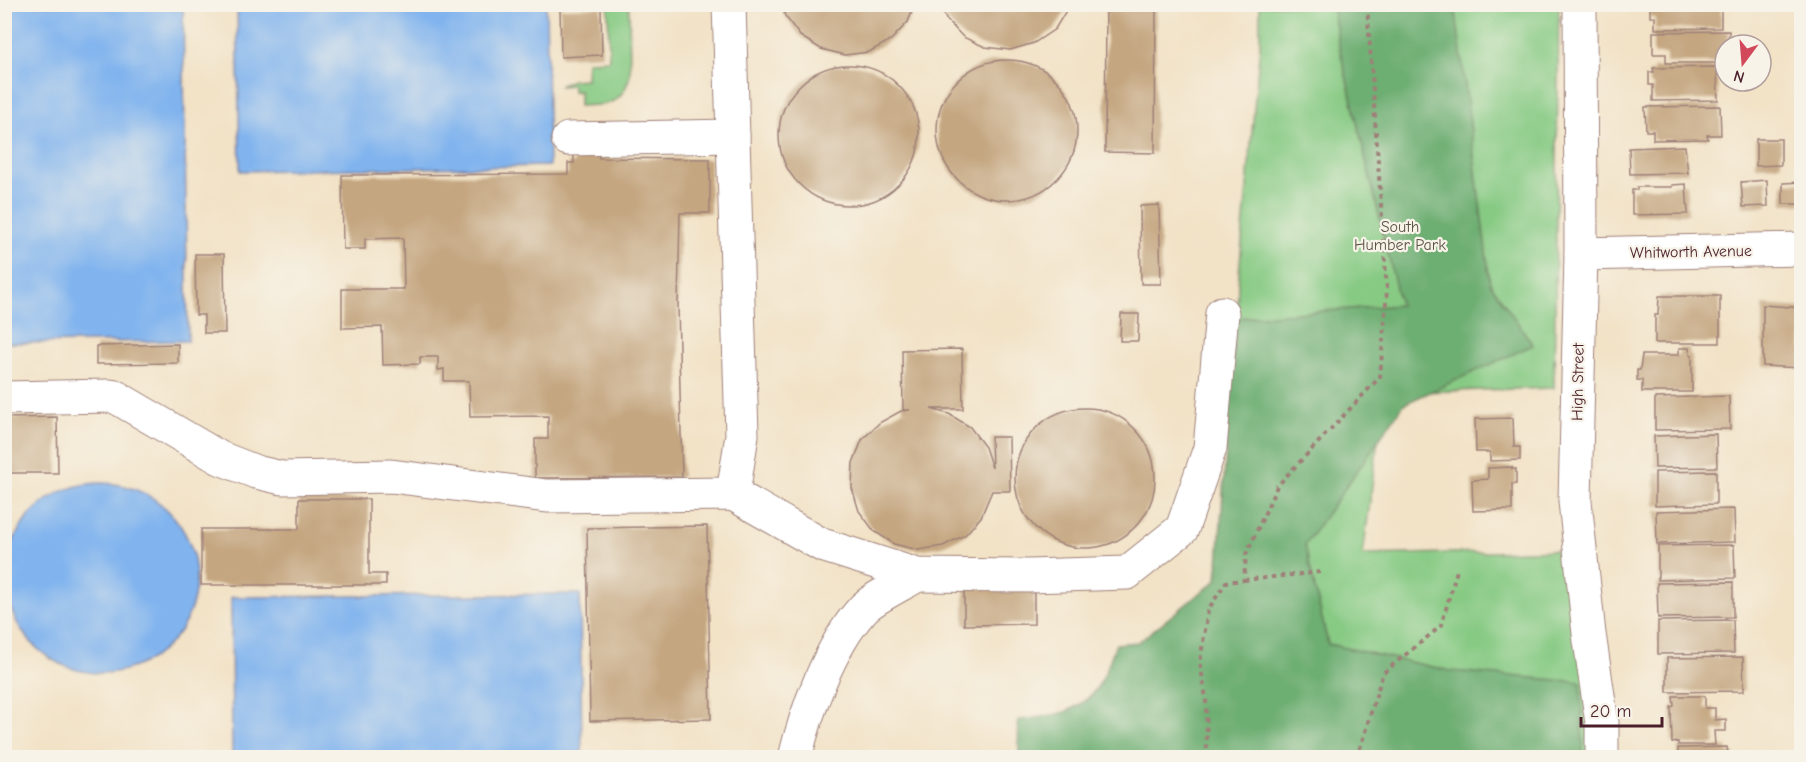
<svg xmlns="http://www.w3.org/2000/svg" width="1806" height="762" viewBox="0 0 1806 762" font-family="'Comic Neue',sans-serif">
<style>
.green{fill:#87ca84;stroke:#687458;stroke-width:1.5}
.forest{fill:#6dae72;stroke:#5c664e;stroke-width:1.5}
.water{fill:#81b4ee;stroke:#666a8c;stroke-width:1.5}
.building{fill:#c4a680}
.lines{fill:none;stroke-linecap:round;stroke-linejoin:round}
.minor-casing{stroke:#9e8078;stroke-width:35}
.path{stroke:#9e8078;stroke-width:4;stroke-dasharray:4.5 4.5;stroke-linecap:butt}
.minor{stroke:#fff;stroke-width:33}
.labels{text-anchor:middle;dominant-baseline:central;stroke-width:4.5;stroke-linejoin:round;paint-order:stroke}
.park-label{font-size:16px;fill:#5c5246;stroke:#f7f3e8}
.street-label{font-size:16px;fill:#4a1f2b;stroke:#f7f3e8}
</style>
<rect width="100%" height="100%" fill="#f7f3e8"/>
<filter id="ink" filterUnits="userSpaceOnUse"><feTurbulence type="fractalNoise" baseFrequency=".0167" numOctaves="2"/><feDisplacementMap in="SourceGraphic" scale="12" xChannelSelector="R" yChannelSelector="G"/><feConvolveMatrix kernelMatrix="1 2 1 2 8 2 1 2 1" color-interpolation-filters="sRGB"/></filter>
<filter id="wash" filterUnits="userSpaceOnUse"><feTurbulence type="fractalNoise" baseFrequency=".008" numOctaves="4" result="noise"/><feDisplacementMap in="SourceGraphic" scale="24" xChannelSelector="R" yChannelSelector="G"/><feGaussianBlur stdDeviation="1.35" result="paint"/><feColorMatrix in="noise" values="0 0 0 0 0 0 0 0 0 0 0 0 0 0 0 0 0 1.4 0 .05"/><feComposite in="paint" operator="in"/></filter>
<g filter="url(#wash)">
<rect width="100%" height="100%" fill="#f2e2c6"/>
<g class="green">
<path d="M 608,5 L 629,5 L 630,75 C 622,106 607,105 579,106 L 579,91 L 573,92 L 573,85 L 559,86 L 572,80 L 586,79 L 587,61 L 609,60 Z"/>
<path d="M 1260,5 L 1559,5 L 1554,388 L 1384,393 L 1363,555 L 1571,550 L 1596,757 L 1055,758 L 1227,585 L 1238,285 L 1260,44 Z"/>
</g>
<path class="forest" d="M 1332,5 L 1455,5 L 1490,283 L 1533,345 L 1404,404 L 1305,545 L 1328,644 L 1451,671 L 1581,682 L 1583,757 L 1019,757 L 1018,720 C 1051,716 1081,715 1100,683 C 1107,671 1111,656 1116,644 L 1138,642 L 1217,580 L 1235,318 L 1400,305 L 1339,46 Z"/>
<g class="water">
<path d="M 4,5 L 183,5 L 188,341 L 5,343 Z"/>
<path d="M 237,5 L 546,5 L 549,166 L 240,171 Z"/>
<circle cx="101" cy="578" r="95"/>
<path d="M 580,594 L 582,757 L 232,757 L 231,597 Z"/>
</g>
<g id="blocks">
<g class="building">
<path d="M 781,4 L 915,4 L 908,22 L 891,40 L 869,52 L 845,55 L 821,49 L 800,36 L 785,16 Z"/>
<path d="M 939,4 L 1070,4 L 1055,29 L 1034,43 L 1010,50 L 985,47 L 963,37 L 946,19 Z"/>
<path d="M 1106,4 L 1156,4 L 1155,153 L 1105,152 Z"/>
<path d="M 1650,4 L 1721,4 L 1721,28 L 1655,29 L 1655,17 L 1650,17 Z"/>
<path d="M 601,7 L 602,55 L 561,57 L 560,8 Z"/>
<path d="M 1729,31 L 1729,45 L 1725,45 L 1725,63 L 1666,63 L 1666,54 L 1653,54 L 1653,32 Z"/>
<circle cx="1007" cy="130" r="70"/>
<circle cx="849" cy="135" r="70"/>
<path d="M 1717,67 L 1718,100 L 1653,101 L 1653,85 L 1649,85 L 1649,72 L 1654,72 L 1653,68 Z"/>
<path d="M 1720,106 L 1721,135 L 1707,135 L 1708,139 L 1653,140 L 1653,131 L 1646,131 L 1645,107 Z"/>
<path d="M 1756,139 L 1781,139 L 1781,165 L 1756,166 Z"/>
<path d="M 1685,146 L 1688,173 L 1630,174 L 1629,148 Z"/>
<path d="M 574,150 L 599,150 L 599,158 L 710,159 L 710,213 L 680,213 L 678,305 L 682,477 L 535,478 L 535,439 L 548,439 L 548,416 L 470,417 L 469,381 L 444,381 L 444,369 L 438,370 L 438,357 L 420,357 L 420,364 L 383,365 L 382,327 L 342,328 L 342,289 L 404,289 L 403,238 L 365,239 L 365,249 L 343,249 L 342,175 L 568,174 L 568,163 L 574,163 Z"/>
<path d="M 1767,180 L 1768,206 L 1743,207 L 1741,182 Z"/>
<path d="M 1802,182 L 1802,204 L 1783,204 L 1783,183 Z"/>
<path d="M 1686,184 L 1688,214 L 1632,215 L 1632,190 L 1637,190 L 1637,187 L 1672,187 L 1672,185 Z"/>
<path d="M 1159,205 L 1161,284 L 1141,284 L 1140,206 Z"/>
<path d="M 195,254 L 224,254 L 225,333 L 204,333 L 204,315 L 196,315 Z"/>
<path d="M 1659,296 L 1720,296 L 1720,343 L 1655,343 L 1655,315 L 1658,315 Z"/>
<path d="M 1763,305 L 1802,308 L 1802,368 L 1763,366 Z"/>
<path d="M 1121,314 L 1139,314 L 1138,341 L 1120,341 Z"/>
<path d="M 178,344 L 178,363 L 96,364 L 96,346 Z"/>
<path d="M 1679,348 L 1689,348 L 1690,355 L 1692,355 L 1692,392 L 1642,392 L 1642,380 L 1637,380 L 1637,370 L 1640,370 L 1642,355 L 1679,355 Z"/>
<path d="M 962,349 L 963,409 L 931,409 L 949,414 L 970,427 L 985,447 L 992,468 L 991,437 L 1009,437 L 1010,491 L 992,491 L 981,517 L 965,535 L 943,546 L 918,550 L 894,544 L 874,531 L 859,511 L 852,488 L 853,463 L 862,440 L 879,423 L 901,411 L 910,410 L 903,410 L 902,350 Z"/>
<path d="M 1729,396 L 1730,429 L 1655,430 L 1655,398 Z"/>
<circle cx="1085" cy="478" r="70"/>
<path d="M 57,417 L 58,473 L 4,473 L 4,418 Z"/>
<path d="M 1513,418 L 1514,447 L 1520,447 L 1520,460 L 1490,461 L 1490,452 L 1476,452 L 1475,419 Z"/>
<path d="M 1716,434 L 1717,467 L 1655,468 L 1654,436 Z"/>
<path d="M 1512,467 L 1512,469 L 1516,469 L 1516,484 L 1512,484 L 1512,510 L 1473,511 L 1472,480 L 1488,479 L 1488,468 Z"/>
<path d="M 1716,471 L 1716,504 L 1655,506 L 1655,472 Z"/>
<path d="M 299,499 L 369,499 L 369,574 L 386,574 L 386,585 L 201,585 L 201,529 L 299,529 Z"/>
<path d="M 1734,509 L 1735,542 L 1657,544 L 1656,511 Z"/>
<path d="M 707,526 L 711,719 L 590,721 L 587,528 Z"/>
<path d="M 1734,545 L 1735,578 L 1658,580 L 1658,546 Z"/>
<path d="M 1733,582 L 1733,617 L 1658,618 L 1657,583 Z"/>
<path d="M 1034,586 L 1034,624 L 964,625 L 964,587 Z"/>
<path d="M 1733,620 L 1734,653 L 1658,654 L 1658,621 Z"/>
<path d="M 1743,657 L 1744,691 L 1667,692 L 1667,658 Z"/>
<path d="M 1673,696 L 1705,696 L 1705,708 L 1715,708 L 1715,720 L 1726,719 L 1726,731 L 1714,731 L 1715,745 L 1678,745 L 1678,742 L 1672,743 L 1671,707 L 1674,706 Z"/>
<path d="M 1727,747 L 1728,753 L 1734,753 L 1734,758 L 1678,758 L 1678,748 Z"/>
</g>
</g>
</g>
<g filter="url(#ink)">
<use href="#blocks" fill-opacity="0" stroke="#9e8078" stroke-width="1.5"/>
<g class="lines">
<g class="minor-casing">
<g id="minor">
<path d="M 729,4 L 742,435 L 733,494"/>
<path d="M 1580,4 L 1581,254 L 1575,501 L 1589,634 L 1602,723 L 1602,758"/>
<path d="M 568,139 L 733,136"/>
<path d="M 1581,254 L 1802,249"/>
<path d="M 4,398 L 110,396 L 116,397 L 220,458 L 256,472 L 282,478 L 391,476 L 547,496 L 733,494 L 822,545 L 917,575 L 1029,576 L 1127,573 L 1182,529 L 1210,448 L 1222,313"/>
<path d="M 795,758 C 806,711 830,646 862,610 C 871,599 903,584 917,575"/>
</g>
</g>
<g class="path">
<path d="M 1244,580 L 1321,572"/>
<path d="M 1207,758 L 1206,699 L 1200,662 L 1208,610 L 1226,582 L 1244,580 L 1246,555 L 1277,486 L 1380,377 L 1387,290 L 1367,4"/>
<path d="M 1357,758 L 1383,673 L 1441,626 L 1458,567"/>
</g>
<use href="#minor" class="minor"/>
</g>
</g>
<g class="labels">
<g class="park-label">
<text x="1400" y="227">South<tspan x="1400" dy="18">Humber Park</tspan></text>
</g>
<g class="street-label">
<text transform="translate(1691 252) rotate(-1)">Whitworth Avenue</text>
<text transform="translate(1578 382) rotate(-89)">High Street</text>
</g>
</g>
<rect width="1806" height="762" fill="none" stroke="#f7f3e8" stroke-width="24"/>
<g transform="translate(1743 63) rotate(196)"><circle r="28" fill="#f7f3e8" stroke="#b29e9c" stroke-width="1.5"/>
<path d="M0-4.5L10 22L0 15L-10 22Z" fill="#d1495b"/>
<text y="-9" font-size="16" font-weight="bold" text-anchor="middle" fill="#4a1f2b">N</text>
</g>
<path d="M1581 717v9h81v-9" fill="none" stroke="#4a1f2b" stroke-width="3"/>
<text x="1590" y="717" font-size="18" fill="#4a1f2b" stroke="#f7f3e8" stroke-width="4.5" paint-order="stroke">20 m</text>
</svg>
